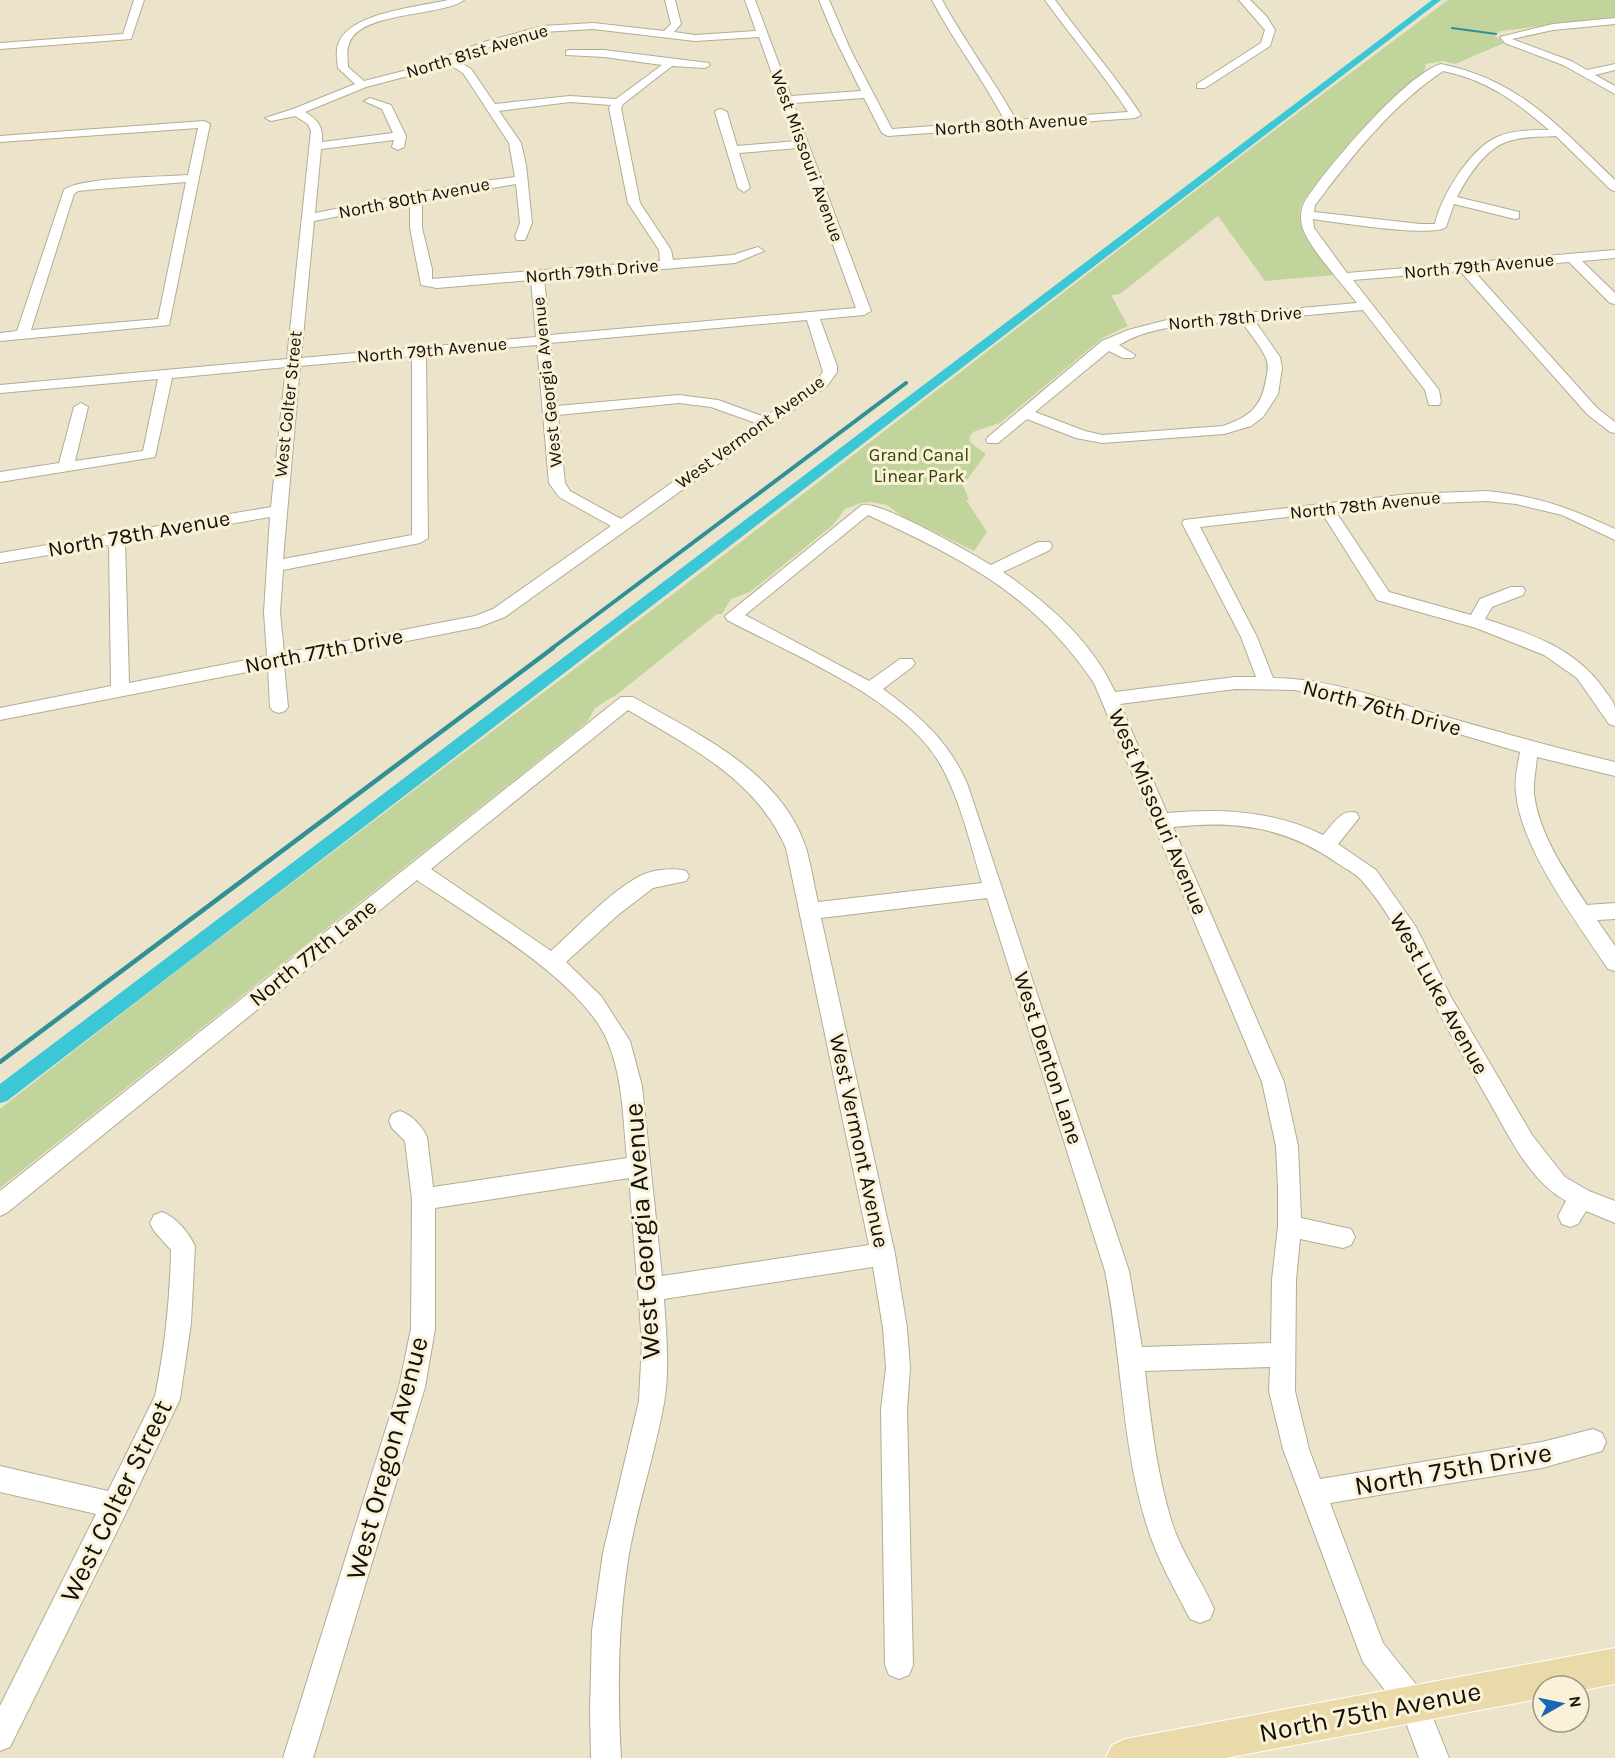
<svg xmlns="http://www.w3.org/2000/svg" width="1615" height="1758" viewBox="0 0 1615 1758" font-family="Karla,sans-serif">
<style>
.green{fill:#c1d49b}
.lines{fill:none;stroke-linecap:round;stroke-linejoin:round}
.stream-far2{stroke:#2f9098;stroke-width:2}
.stream-far1{stroke:#2f9098;stroke-width:4}
.stream{stroke:#2f9098;stroke-width:4.5}
.canal{fill:#3bc7d6;fill-rule:evenodd}
.minor-casing{stroke:#b3ac94;stroke-width:2}
.major-casing{stroke:#fff;stroke-width:2}
.minor{fill:#fff;fill-rule:evenodd}
.major{fill:#ebdaa9;fill-rule:evenodd}
.labels{text-anchor:middle;dominant-baseline:central;stroke-width:6;stroke-linejoin:round;paint-order:stroke}
.far-street-label{font-size:18px;fill:#131108;stroke:#f9f1d8}
.far-park-label{font-size:18px;fill:#344400;stroke:#f9f1d8}
.street-label{font-size:22px;fill:#131108;stroke:#f9f1d8}
.near-street-label{font-size:27px;fill:#131108;stroke:#f9f1d8}
</style>
<rect width="100%" height="100%" fill="#ebe4cb"/>
<path class="green" d="M 1448,0 L 1615,0 L 1615,17 L 1501,31 L 1494,35 L 1504,43 L 1455,64 L 1443,61 L 1426,64 L 1424,71 C 1376,109 1339,155 1302,203 C 1291,229 1319,255 1334,275 L 1265,281 L 1218,216 L 1120,294 L 1111,295 L 1128,326 L 1104,337 L 1000,423 L 973,432 L 969,438 L 971,443 L 986,454 L 963,485 L 969,500 L 966,500 L 987,532 L 974,551 L 902,516 L 887,505 L 870,502 L 861,503 L 845,509 L 833,525 L 750,592 L 731,599 L 722,614 L 717,614 L 619,693 L 595,708 L 587,722 L 0,1188 L 0,1109 C 223,933 451,763 677,591 C 934,394 1188,193 1448,0 Z"/>
<g class="lines">
<path class="stream-far2" d="M 1452,28 L 1496,34"/>
<path class="stream-far1" d="M 551,649 L 906,383"/>
<path class="stream" d="M 0,1062 L 553,648"/>
<path class="canal" d="M 1432,0 L 1441,0 L 7,1101 L 0,1103 L 0,1084 Z"/>
<g class="minor-casing">
<g id="minor">
<path d="M 134,0 L 144,0 L 131,39 L 0,49 L 0,43 L 123,34 Z"/>
<path d="M 448,0 L 464,0 C 441,17 359,11 349,44 C 346,51 348,60 348,67 L 364,81 L 419,67 L 484,42 L 543,26 L 593,23 L 664,31 L 671,24 L 665,0 L 675,0 L 681,24 L 674,32 L 695,35 L 756,31 L 745,0 L 755,0 L 791,96 L 861,91 L 833,34 L 819,0 L 829,0 L 851,51 L 892,129 L 1005,121 C 983,79 954,42 932,0 L 942,0 C 965,42 993,79 1016,120 L 1128,112 C 1103,73 1072,38 1045,0 L 1055,0 C 1083,39 1115,75 1141,115 L 1135,118 L 888,136 L 882,133 L 864,98 L 793,103 L 871,311 L 864,315 L 820,319 L 837,366 L 837,372 L 827,386 L 505,617 L 479,627 L 284,665 L 288,707 L 285,711 L 279,713 L 273,711 L 270,707 L 268,668 L 0,720 L 0,708 L 111,686 L 109,545 L 0,563 L 0,553 L 271,507 L 286,367 L 172,378 L 155,457 L 0,482 L 0,472 L 59,463 L 74,407 L 81,403 L 88,407 L 75,461 L 143,451 L 158,379 L 0,393 L 0,385 L 287,359 L 311,131 L 308,124 L 295,116 L 271,121 L 265,118 L 293,109 L 355,84 L 338,68 C 337,59 335,48 340,40 C 355,12 419,7 448,0 ZM 593,29 L 695,41 L 759,37 L 796,141 L 737,146 L 727,112 L 721,109 L 717,110 L 715,112 L 738,188 L 744,192 L 750,188 L 739,153 L 798,148 L 856,308 L 550,335 L 544,279 L 735,263 L 764,251 L 758,247 L 733,255 L 673,260 L 671,250 L 640,203 L 621,108 L 623,104 L 672,66 L 705,68 L 710,65 L 709,63 L 604,50 L 570,50 L 566,51 L 566,55 L 604,57 L 662,65 L 616,99 L 570,96 L 495,104 L 471,69 L 456,60 L 492,46 L 543,32 ZM 447,63 L 463,73 L 509,143 L 515,177 L 468,183 L 315,213 L 321,149 L 394,140 L 392,147 L 398,150 L 404,147 L 406,136 L 391,105 L 370,98 L 364,101 L 382,109 L 393,133 L 322,142 C 323,126 318,120 305,112 L 366,87 L 427,71 ZM 570,102 L 611,105 L 609,108 L 628,203 L 659,250 L 660,261 L 432,279 L 432,269 L 422,228 L 422,200 L 516,184 L 520,223 L 515,237 L 517,240 L 525,240 L 532,223 L 526,165 L 521,143 L 499,111 ZM 410,202 L 410,228 L 421,285 L 437,288 L 531,280 L 536,337 L 301,358 L 314,221 ZM 807,320 L 823,372 L 817,380 L 765,417 L 718,400 L 679,395 L 557,406 L 550,343 ZM 537,345 L 549,483 L 559,497 L 611,526 L 493,609 L 475,616 L 284,653 L 280,612 L 283,570 L 420,543 L 428,538 L 426,355 ZM 412,356 L 412,535 L 283,559 L 300,366 ZM 679,403 L 711,407 L 756,423 L 621,519 L 570,491 L 565,483 L 558,415 ZM 270,517 L 264,612 L 267,656 L 129,683 L 125,542 Z"/>
<path d="M 1239,0 L 1250,0 L 1267,17 L 1275,30 L 1270,46 L 1205,88 L 1197,88 L 1197,84 L 1261,43 L 1265,30 Z"/>
<path d="M 1615,18 L 1615,24 L 1553,30 L 1512,39 L 1571,61 L 1587,70 L 1615,64 L 1615,70 L 1595,75 L 1615,86 L 1615,94 L 1563,65 L 1505,43 L 1500,37 L 1553,24 Z"/>
<path d="M 1441,64 C 1520,80 1559,127 1615,180 L 1615,191 L 1611,190 L 1556,136 C 1542,137 1527,136 1513,140 C 1487,145 1468,176 1457,197 L 1519,212 L 1519,218 L 1515,219 L 1454,204 L 1446,227 C 1434,238 1335,222 1313,219 L 1314,228 L 1347,273 L 1615,250 L 1615,258 L 1582,261 L 1615,293 L 1615,304 L 1610,303 L 1569,262 L 1473,270 L 1597,408 L 1615,422 L 1615,433 L 1610,432 L 1587,414 L 1460,271 L 1353,280 L 1439,390 L 1441,402 L 1439,405 L 1429,405 L 1425,390 L 1363,310 L 1254,320 L 1280,357 L 1282,368 L 1278,394 L 1263,417 L 1251,426 L 1224,434 L 1102,443 L 1076,438 L 1027,419 L 998,443 L 988,443 L 986,440 L 988,437 L 1102,341 L 1128,330 L 1167,320 L 1357,303 C 1345,287 1304,242 1302,225 C 1300,218 1301,209 1304,203 C 1324,170 1406,74 1441,64 ZM 1443,71 C 1485,79 1517,102 1549,130 C 1532,130 1513,130 1497,137 C 1470,149 1441,196 1435,224 L 1420,224 L 1314,212 L 1315,205 C 1353,155 1391,106 1443,71 ZM 1241,321 C 1249,332 1259,344 1265,356 C 1269,363 1268,371 1266,379 C 1262,407 1249,417 1223,426 L 1102,435 L 1085,431 L 1035,412 L 1109,351 L 1123,358 L 1133,358 L 1135,355 L 1119,345 C 1155,323 1201,325 1241,321 Z"/>
<path d="M 204,121 L 210,124 L 169,325 L 0,341 L 0,333 L 17,331 L 64,190 C 80,177 163,177 188,175 L 198,128 L 0,142 L 0,136 ZM 186,182 L 158,319 L 31,330 L 74,194 L 78,191 L 87,190 Z"/>
<path d="M 1487,491 C 1537,496 1570,508 1615,529 L 1615,540 L 1562,515 L 1516,504 L 1487,501 L 1409,504 L 1336,512 L 1389,592 L 1471,615 L 1480,599 L 1511,587 L 1523,587 L 1525,591 L 1523,595 L 1492,607 L 1485,619 C 1529,633 1575,648 1603,688 C 1607,694 1614,701 1615,708 C 1615,713 1615,720 1615,726 L 1609,724 L 1577,678 L 1544,655 L 1476,628 L 1377,600 L 1322,513 L 1200,527 L 1257,637 L 1273,678 C 1326,678 1379,698 1429,712 C 1491,730 1552,747 1615,762 L 1615,776 L 1537,757 C 1536,769 1533,782 1534,794 C 1539,834 1565,872 1587,905 L 1615,903 L 1615,919 L 1597,920 L 1615,946 L 1615,971 L 1608,969 C 1577,922 1521,849 1516,793 C 1514,780 1518,765 1520,752 L 1361,705 L 1295,690 L 1235,689 L 1120,704 L 1167,813 C 1222,808 1274,811 1323,835 C 1333,825 1341,808 1357,813 L 1359,818 L 1338,844 L 1376,870 L 1416,927 L 1451,997 L 1532,1135 L 1565,1177 L 1589,1191 L 1615,1201 L 1615,1223 L 1586,1211 L 1578,1224 L 1570,1227 L 1562,1224 L 1558,1216 L 1566,1201 C 1532,1182 1513,1144 1494,1110 C 1475,1076 1454,1042 1436,1007 C 1414,965 1395,918 1363,882 C 1357,874 1346,869 1337,863 C 1286,827 1235,820 1173,827 L 1284,1082 L 1298,1146 L 1301,1218 L 1351,1229 L 1355,1237 L 1351,1245 L 1343,1248 L 1300,1239 L 1296,1280 L 1295,1391 L 1309,1449 L 1320,1479 L 1542,1442 L 1593,1429 L 1602,1433 L 1606,1442 L 1602,1451 L 1542,1468 L 1330,1503 L 1383,1643 L 1423,1693 L 1449,1758 L 1419,1758 L 1402,1712 L 1363,1662 L 1359,1652 L 1283,1449 L 1269,1391 L 1270,1367 L 1145,1371 C 1151,1423 1157,1476 1173,1526 C 1183,1555 1202,1581 1214,1609 L 1210,1619 L 1200,1623 L 1190,1619 C 1174,1588 1156,1557 1146,1523 C 1121,1441 1122,1355 1105,1271 L 987,898 L 821,918 L 895,1254 L 907,1328 L 910,1368 L 907,1409 L 913,1665 L 909,1675 L 899,1679 L 889,1675 L 885,1665 L 881,1409 L 886,1368 L 883,1328 L 873,1267 L 664,1299 C 666,1332 670,1370 664,1403 C 655,1454 638,1503 629,1554 C 618,1621 617,1690 621,1758 L 591,1758 L 590,1711 L 592,1631 L 603,1553 L 639,1401 L 642,1342 L 629,1178 L 435,1208 L 435,1329 L 425,1387 L 313,1758 L 283,1758 L 399,1387 L 411,1329 L 412,1199 L 405,1141 L 392,1128 L 389,1121 L 392,1114 L 400,1111 C 412,1115 422,1126 427,1137 L 433,1187 L 627,1158 C 623,1120 623,1081 609,1045 C 587,983 472,918 417,880 L 8,1212 L 0,1216 L 0,1191 L 621,697 L 633,697 C 697,734 781,771 806,848 C 811,865 814,885 818,902 L 982,883 C 970,843 960,798 939,762 C 901,698 791,654 727,620 L 725,616 L 862,505 C 879,500 971,553 991,565 L 1038,542 L 1050,542 L 1052,546 L 1050,550 L 1003,572 C 1047,602 1093,642 1115,692 L 1235,677 L 1256,677 L 1241,637 L 1182,523 L 1184,520 L 1409,494 ZM 868,515 C 963,559 1034,594 1094,683 L 1262,1082 L 1276,1146 L 1278,1188 L 1278,1226 L 1272,1280 L 1271,1343 L 1142,1347 L 1129,1271 L 968,786 C 950,742 920,716 883,689 L 912,667 L 915,663 L 912,659 L 900,659 L 869,681 L 745,615 ZM 628,710 C 690,747 756,779 786,848 L 869,1245 L 662,1276 L 642,1086 L 630,1041 L 601,996 L 566,962 L 619,914 L 653,888 L 686,881 L 689,876 L 686,871 C 674,867 651,870 640,876 C 607,894 579,926 551,951 L 431,869 Z"/>
<path d="M 162,1212 C 176,1217 189,1233 195,1246 L 191,1323 L 180,1399 L 125,1515 L 10,1747 L 0,1751 L 0,1706 L 96,1514 L 0,1492 L 0,1466 L 108,1491 L 155,1396 C 165,1348 170,1299 171,1250 L 154,1231 L 150,1223 L 154,1215 Z"/>
</g>
</g>
<g class="major-casing">
<path id="major" d="M 1615,1648 L 1615,1684 L 1579,1691 L 1579,1686 L 1543,1686 L 1543,1698 L 1226,1758 L 1106,1758 L 1112,1745 L 1125,1739 Z"/>
</g>
<use href="#minor" class="minor"/>
<use href="#major" class="major"/>
</g>
<g class="labels">
<g class="far-street-label">
<text transform="translate(477 51) rotate(-17)">North 81st Avenue</text>
<text transform="translate(1011 124) rotate(-4)">North 80th Avenue</text>
<text transform="translate(807 156) rotate(70)">West Missouri Avenue</text>
<text transform="translate(414 198) rotate(-11)">North 80th Avenue</text>
<text transform="translate(1479 266) rotate(-5)">North 79th Avenue</text>
<text transform="translate(592 271) rotate(-5)">North 79th Drive</text>
<text transform="translate(1235 318) rotate(-5)">North 78th Drive</text>
<text transform="translate(432 350) rotate(-5)">North 79th Avenue</text>
<text transform="translate(547 382) rotate(-96)">West Georgia Avenue</text>
<text transform="translate(288 404) rotate(-84)">West Colter Street</text>
<text transform="translate(750 432) rotate(-36)">West Vermont Avenue</text>
<text transform="translate(1365 505) rotate(-6)">North 78th Avenue</text>
</g>
<g class="far-park-label">
<text x="919" y="455">Grand Canal<tspan x="919" dy="21">Linear Park</tspan></text>
</g>
<g class="street-label">
<text transform="translate(139 534) rotate(-10)">North 78th Avenue</text>
<text transform="translate(324 651) rotate(-11)">North 77th Drive</text>
<text transform="translate(1382 708) rotate(15)">North 76th Drive</text>
<text transform="translate(1158 812) rotate(67)">West Missouri Avenue</text>
<text transform="translate(313 953) rotate(-39)">North 77th Lane</text>
<text transform="translate(1439 994) rotate(61)">West Luke Avenue</text>
<text transform="translate(1048 1058) rotate(72)">West Denton Lane</text>
<text transform="translate(859 1141) rotate(78)">West Vermont Avenue</text>
</g>
<g class="near-street-label">
<text transform="translate(642 1231) rotate(-94)">West Georgia Avenue</text>
<text transform="translate(387 1458) rotate(-75)">West Oregon Avenue</text>
<text transform="translate(1453 1469) rotate(-10)">North 75th Drive</text>
<text transform="translate(116 1501) rotate(-64)">West Colter Street</text>
<text transform="translate(1370 1712) rotate(-11)">North 75th Avenue</text>
</g>
</g>
<g transform="translate(1561 1704) rotate(81)"><circle r="28" fill="#f9f1d8" stroke="#9d9785" stroke-width="1.5"/>
<path d="M0-4.5L10 22L0 15L-10 22Z" fill="#1966b5"/>
<text y="-9" font-size="16" font-weight="bold" text-anchor="middle" fill="#131108">N</text>
</g>
</svg>
